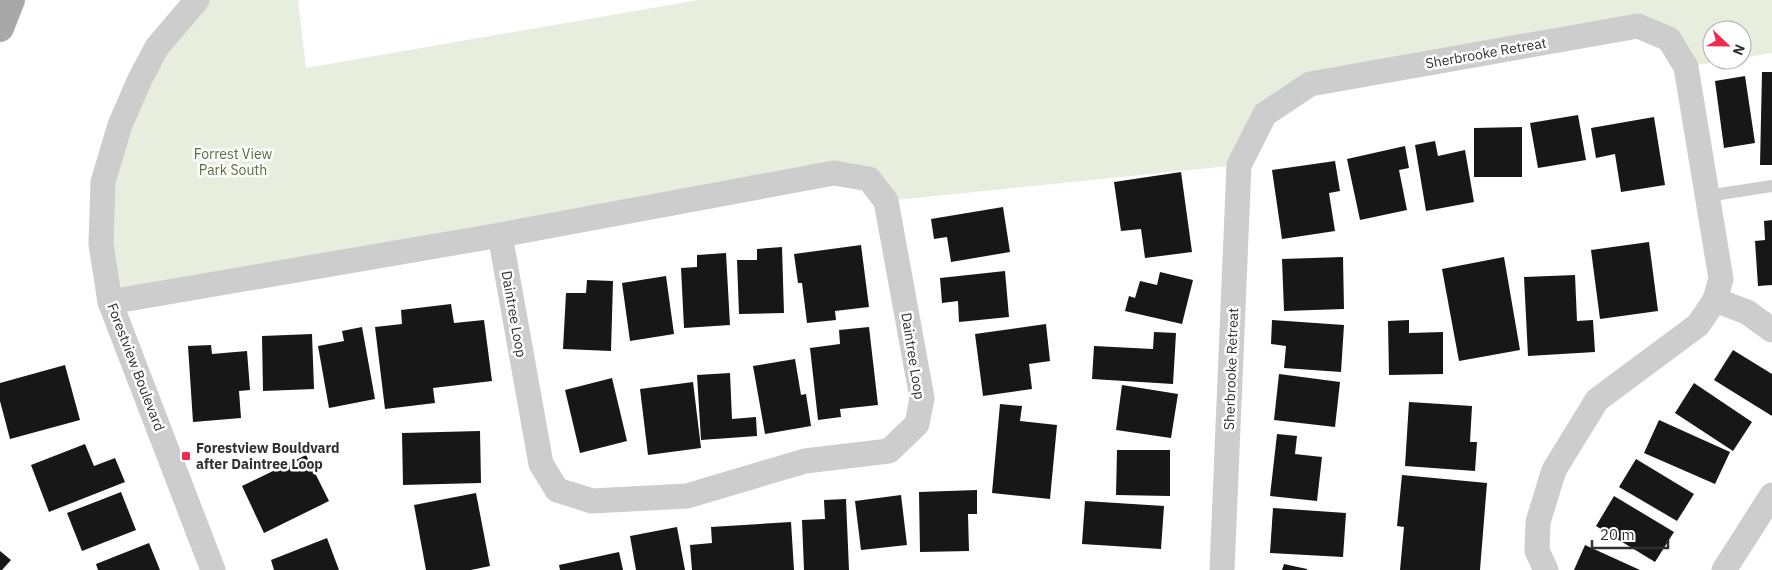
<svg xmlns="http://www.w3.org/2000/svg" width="1772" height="570" viewBox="0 0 1772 570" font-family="'IBM Plex Sans',sans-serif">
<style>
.green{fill:#e8eedd}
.building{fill:#171717}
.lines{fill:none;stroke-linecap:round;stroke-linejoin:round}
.lane{stroke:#cdcdcd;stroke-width:12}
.street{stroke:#cdcdcd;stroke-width:25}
.primary{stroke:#a8a8a8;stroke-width:28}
.poi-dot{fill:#f0294f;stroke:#fff;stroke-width:2}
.labels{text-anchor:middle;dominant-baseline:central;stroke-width:5;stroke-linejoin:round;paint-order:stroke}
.street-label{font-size:14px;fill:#303030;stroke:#fff}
.park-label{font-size:14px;fill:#596f3a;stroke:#fff}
.poi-label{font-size:14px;font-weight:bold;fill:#303030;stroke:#fff;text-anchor:start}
</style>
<rect width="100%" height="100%" fill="#fff"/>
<path class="green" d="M 197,0 L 298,0 L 306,68 L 698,0 L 1772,0 L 1772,53 L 1742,58 L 1742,30 L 1712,30 L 1712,60 L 1728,60 L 1686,67 L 1637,26 L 1310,84 L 1265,114 L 1239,165 L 886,201 L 869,179 L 110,302 L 101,244 L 120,125 Z"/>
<g class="building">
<path d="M 1762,72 L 1772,72 L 1772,165 L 1760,165 Z"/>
<path d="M 1745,76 L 1755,143 L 1724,148 L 1715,81 Z"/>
<path d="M 1578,115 L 1586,160 L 1538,168 L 1530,123 Z"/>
<path d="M 1654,117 L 1665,185 L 1621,192 L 1615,154 L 1596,158 L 1591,128 Z"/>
<path d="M 1522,127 L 1522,177 L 1474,177 L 1474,128 Z"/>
<path d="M 1435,141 L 1438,156 L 1465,150 L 1474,202 L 1426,211 L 1415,145 Z"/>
<path d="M 1405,146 L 1409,168 L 1399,170 L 1407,210 L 1360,220 L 1347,159 Z"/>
<path d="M 1335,161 L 1340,191 L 1329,193 L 1335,231 L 1282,239 L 1272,170 Z"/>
<path d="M 1181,172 L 1192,252 L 1145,258 L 1141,229 L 1121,231 L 1114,182 Z"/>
<path d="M 1003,207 L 1010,252 L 951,262 L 947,237 L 934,239 L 931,219 Z"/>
<path d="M 1772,220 L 1772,285 L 1758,286 L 1755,241 L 1765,240 L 1764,221 Z"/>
<path d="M 1649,242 L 1658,311 L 1600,319 L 1591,250 Z"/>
<path d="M 861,245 L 869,307 L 835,311 L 836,320 L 807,323 L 802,283 L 798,283 L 794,254 Z"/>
<path d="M 782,247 L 784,313 L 739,314 L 737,260 L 757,260 L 757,249 Z"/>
<path d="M 726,253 L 730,325 L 684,328 L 681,268 L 697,267 L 697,255 Z"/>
<path d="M 1343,257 L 1344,309 L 1284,311 L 1282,259 Z"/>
<path d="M 1504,257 L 1520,350 L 1459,361 L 1442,269 Z"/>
<path d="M 1005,271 L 1009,317 L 959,322 L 958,301 L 942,303 L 940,278 Z"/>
<path d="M 1160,272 L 1193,280 L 1182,324 L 1125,311 L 1129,296 L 1135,298 L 1140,281 L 1157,285 Z"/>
<path d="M 1575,275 L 1577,321 L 1593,320 L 1595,352 L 1528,356 L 1524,277 Z"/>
<path d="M 666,276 L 674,334 L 630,341 L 622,283 Z"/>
<path d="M 587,280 L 613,281 L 611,351 L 563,349 L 566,293 L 586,293 Z"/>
<path d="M 451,304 L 454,323 L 484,320 L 492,381 L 433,388 L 435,403 L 385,409 L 375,327 L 402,324 L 401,310 Z"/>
<path d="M 1272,320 L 1344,325 L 1341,372 L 1284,368 L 1286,346 L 1271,344 Z"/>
<path d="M 1409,320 L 1409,333 L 1443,332 L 1443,374 L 1389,375 L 1388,321 Z"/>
<path d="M 1046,324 L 1050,361 L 1029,364 L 1032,389 L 983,396 L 975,334 Z"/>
<path d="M 362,327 L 375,399 L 329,408 L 318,346 L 344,341 L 342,331 Z"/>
<path d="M 869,327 L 878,405 L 840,409 L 841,417 L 818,420 L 810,348 L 840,344 L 839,330 Z"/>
<path d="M 1154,332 L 1176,333 L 1173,384 L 1092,379 L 1094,346 L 1153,349 Z"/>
<path d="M 312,334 L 314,389 L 263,391 L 262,336 Z"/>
<path d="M 211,345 L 212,354 L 247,351 L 250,390 L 239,391 L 241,418 L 193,422 L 188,346 Z"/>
<path d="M 1733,350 L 1772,374 L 1772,416 L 1714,380 Z"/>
<path d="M 795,359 L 801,395 L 806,394 L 811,426 L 765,434 L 753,366 Z"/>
<path d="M 65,365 L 80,420 L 10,439 L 0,401 L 0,383 Z"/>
<path d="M 730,373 L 732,419 L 756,417 L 757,436 L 701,440 L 697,375 Z"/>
<path d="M 1279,374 L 1340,382 L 1335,427 L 1274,420 Z"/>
<path d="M 612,378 L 627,441 L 580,453 L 565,390 Z"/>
<path d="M 693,382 L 701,448 L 648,455 L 640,389 Z"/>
<path d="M 1694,383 L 1752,422 L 1733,451 L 1675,413 Z"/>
<path d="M 1122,385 L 1178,394 L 1171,438 L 1116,430 Z"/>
<path d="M 1409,402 L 1472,406 L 1470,442 L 1477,442 L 1475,471 L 1405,466 Z"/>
<path d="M 1000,404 L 1022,406 L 1020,421 L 1057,425 L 1050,499 L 992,493 Z"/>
<path d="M 1659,420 L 1730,452 L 1715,484 L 1644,453 Z"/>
<path d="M 480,431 L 481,483 L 403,485 L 402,433 Z"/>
<path d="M 1277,434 L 1297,436 L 1295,454 L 1322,457 L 1317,501 L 1270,496 Z"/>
<path d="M 85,444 L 94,466 L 115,458 L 125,482 L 49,512 L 31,465 Z"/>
<path d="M 1117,450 L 1170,450 L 1170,496 L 1116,495 Z"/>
<path d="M 306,455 L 329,501 L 264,533 L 242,486 Z"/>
<path d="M 1636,459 L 1694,494 L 1677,521 L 1619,487 Z"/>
<path d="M 1402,475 L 1487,483 L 1480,570 L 1400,570 L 1404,527 L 1397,526 Z"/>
<path d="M 977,490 L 977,514 L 968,514 L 969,551 L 920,552 L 919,492 Z"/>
<path d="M 121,492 L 136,530 L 82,551 L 67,513 Z"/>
<path d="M 476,493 L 490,566 L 471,570 L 426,570 L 414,505 Z"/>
<path d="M 901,495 L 907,545 L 861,550 L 855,501 Z"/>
<path d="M 1614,496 L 1674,532 L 1655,562 L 1596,526 Z"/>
<path d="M 846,499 L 849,570 L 804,570 L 802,520 L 825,519 L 824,500 Z"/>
<path d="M 1085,501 L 1164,506 L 1161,549 L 1082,544 Z"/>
<path d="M 1273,508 L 1346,513 L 1343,557 L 1270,553 Z"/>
<path d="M 791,522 L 794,570 L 692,570 L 690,545 L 712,543 L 711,527 Z"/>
<path d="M 677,527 L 685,570 L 636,570 L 630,536 Z"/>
<path d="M 327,538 L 339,570 L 274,570 L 271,560 Z"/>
<path d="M 149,543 L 160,570 L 98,570 L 96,564 Z"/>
<path d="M 1585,545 L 1640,570 L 1574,570 Z"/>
<path d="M 0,551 L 11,560 L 2,570 L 0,570 Z"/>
<path d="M 619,552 L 623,570 L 560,570 L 559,565 Z"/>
<path d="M 1284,564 L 1307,569 L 1307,570 L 1282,570 Z"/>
</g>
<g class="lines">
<path class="lane" d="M 1707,196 L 1772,186"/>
<g class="street">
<path d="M 197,0 L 157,47 L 140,79 L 120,125 L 103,182 L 101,244 L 110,302 L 213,570"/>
<path d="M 1715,300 L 1747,312 L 1772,330"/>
<path d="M 110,302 L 500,235 L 834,173 L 869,179 L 886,201 L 922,398 L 917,424 L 889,451 L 805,461 L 687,496 L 592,501 L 557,490 L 541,464 L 500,235"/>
<path d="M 1222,570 L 1239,165 L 1265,114 L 1310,84 L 1638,26 L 1669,39 L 1686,67 L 1721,279 L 1715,300 L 1698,325 L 1597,400 L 1554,470 L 1538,522 L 1537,551 L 1546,570"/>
<path d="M 1724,570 L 1772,495"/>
</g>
<path class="primary" d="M 0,28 L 11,0"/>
</g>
<rect class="poi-dot" x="181" y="451" width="10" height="10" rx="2.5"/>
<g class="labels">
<g class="street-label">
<text transform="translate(1486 53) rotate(-10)">Sherbrooke Retreat</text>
<text transform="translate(514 314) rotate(80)">Daintree Loop</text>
<text transform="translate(913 356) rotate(81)">Daintree Loop</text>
<text transform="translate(136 367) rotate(69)">Forestview Boulevard</text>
<text transform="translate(1231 369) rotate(-88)">Sherbrooke Retreat</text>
</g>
<g class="park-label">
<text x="233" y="154">Forrest View<tspan x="233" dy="16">Park South</tspan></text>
</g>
<g class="poi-label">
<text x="196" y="448">Forestview Bouldvard<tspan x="196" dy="16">after Daintree Loop</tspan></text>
</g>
</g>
<g transform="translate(1727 45) rotate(112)"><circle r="24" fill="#ffffff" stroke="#acacac"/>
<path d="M0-4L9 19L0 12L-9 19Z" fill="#f0294f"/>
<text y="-8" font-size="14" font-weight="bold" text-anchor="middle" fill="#303030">N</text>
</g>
<path d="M1592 540v8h76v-8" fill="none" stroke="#303030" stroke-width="2.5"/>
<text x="1600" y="540" font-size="15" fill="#303030" stroke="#ffffff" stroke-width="4" paint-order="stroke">20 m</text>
</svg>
